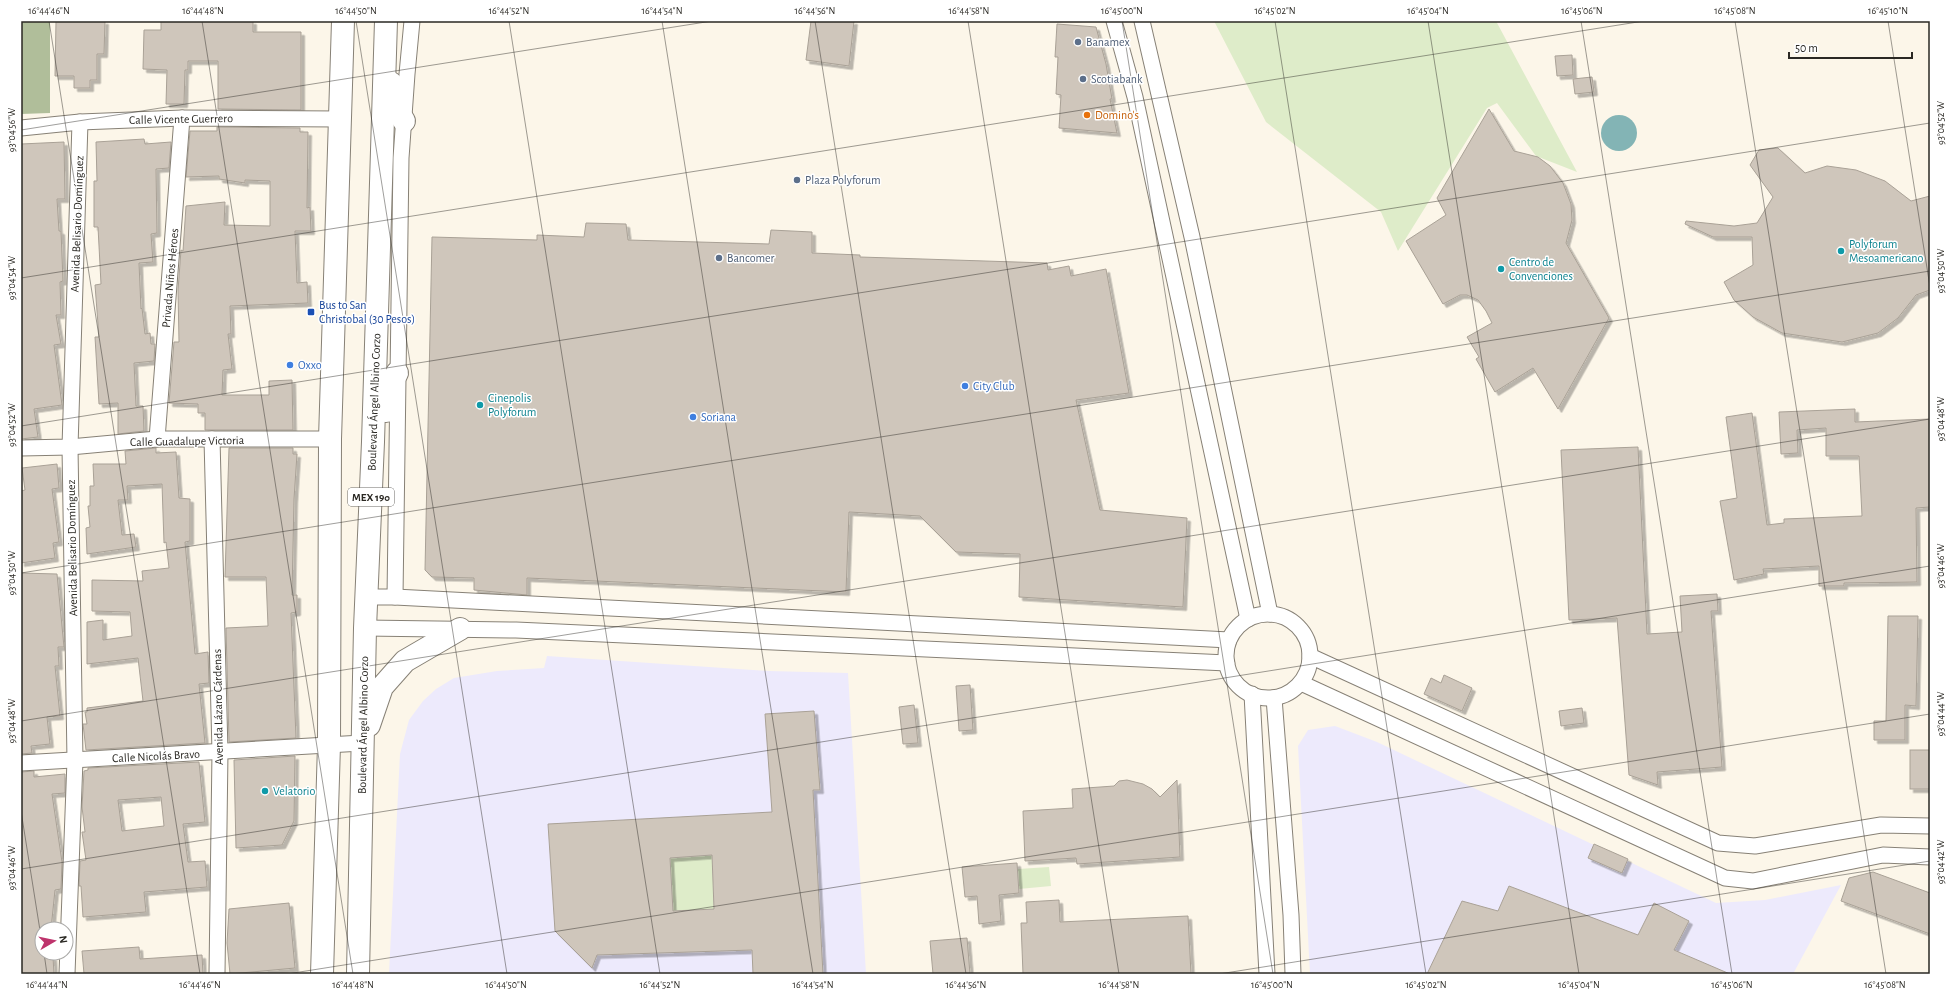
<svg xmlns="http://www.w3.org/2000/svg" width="1951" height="995" viewBox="0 0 1951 995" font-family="'Alegreya Sans',sans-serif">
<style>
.medical{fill:#edeafc}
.green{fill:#deecc9}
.forest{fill:#b0be9a}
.water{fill:#83b4b5}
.building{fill:#cfc6bb;stroke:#a9a196;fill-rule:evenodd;filter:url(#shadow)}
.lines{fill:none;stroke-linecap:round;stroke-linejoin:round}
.street-casing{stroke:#878176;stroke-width:17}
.primary-casing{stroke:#878176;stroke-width:24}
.street{stroke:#fff;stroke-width:15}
.primary{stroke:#fff;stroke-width:22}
.ticks{fill:none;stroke:#2a2823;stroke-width:1;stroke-opacity:0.45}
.service-dot{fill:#5c6f8a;stroke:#fff;stroke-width:1.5}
.food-dot{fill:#e8710a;stroke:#fff;stroke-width:1.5}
.culture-dot{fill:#0f9aa8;stroke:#fff;stroke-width:1.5}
.transit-dot{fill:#1a4fb4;stroke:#fff;stroke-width:1.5}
.shop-dot{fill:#3f7fe0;stroke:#fff;stroke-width:1.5}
.labels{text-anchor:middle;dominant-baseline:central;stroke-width:3;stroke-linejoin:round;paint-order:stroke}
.shield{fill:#fff;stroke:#6a6865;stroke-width:1}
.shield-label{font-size:11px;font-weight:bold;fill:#2a2823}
.service-label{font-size:12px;fill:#4e5e75;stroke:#fff;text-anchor:start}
.food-label{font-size:12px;fill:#c56008;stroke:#fff;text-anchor:start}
.street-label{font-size:12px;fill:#2a2823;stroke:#fff}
.culture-label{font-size:12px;fill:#0d838f;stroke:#fff;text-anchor:start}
.transit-label{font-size:12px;fill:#164399;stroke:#fff;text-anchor:start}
.shop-label{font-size:12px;fill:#366cbe;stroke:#fff;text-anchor:start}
.neatline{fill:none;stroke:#2a2823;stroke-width:1.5}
.ticks-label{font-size:10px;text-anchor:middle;fill:#2a2823}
</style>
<defs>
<filter id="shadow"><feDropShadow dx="3.5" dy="3.5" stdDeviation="0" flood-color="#0004"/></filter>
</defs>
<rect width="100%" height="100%" fill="#fcf6e9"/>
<g class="medical">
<path d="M 547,656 L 769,671 L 848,673 L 866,974 L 389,974 L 400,754 L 409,720 L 423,701 L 436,689 L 454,678 L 497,671 L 544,668 Z"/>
<path d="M 1335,726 L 1377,742 L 1716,903 L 1765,900 L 1841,885 L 1793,974 L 1310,974 L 1298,746 L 1308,730 Z"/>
</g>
<g class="green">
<path d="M 1214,21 L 1496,21 L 1577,172 L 1536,156 L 1497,103 L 1487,108 L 1398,251 L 1381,212 L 1266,122 Z"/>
<path d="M 712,855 L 714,909 L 673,911 L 670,858 Z"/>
<path d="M 1049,867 L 1051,886 L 1019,889 L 1018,869 Z"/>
</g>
<path class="forest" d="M 21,21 L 50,21 L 50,113 L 21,114 Z"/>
<circle class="water" cx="1619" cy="133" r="18"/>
<g class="building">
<path d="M 56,21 L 105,21 L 104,54 L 97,54 L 97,80 L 90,80 L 90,88 L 74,88 L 74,76 L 55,76 Z"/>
<path d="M 161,21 L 253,21 L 253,32 L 301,32 L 301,110 L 218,109 L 218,61 L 188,61 L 188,70 L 185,70 L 184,104 L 166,104 L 167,70 L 143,69 L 144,30 L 161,30 Z"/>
<path d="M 811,21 L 854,21 L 849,66 L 806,60 Z"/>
<path d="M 1057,24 L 1096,27 L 1106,64 L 1112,99 L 1110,99 L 1117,133 L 1059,128 L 1061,95 L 1056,94 L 1058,57 L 1055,57 Z"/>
<path d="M 1572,55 L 1573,75 L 1557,76 L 1555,56 Z"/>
<path d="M 1592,77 L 1594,92 L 1575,94 L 1573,79 Z"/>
<path d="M 1489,109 L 1514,151 L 1538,157 L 1550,166 L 1563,183 L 1571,204 L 1572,220 L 1566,243 L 1609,318 L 1558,409 L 1533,368 L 1495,392 L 1476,359 L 1479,357 L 1467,337 L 1492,323 L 1486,311 L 1478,300 L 1467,295 L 1460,295 L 1443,304 L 1406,241 L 1446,215 L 1437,198 Z"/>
<path d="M 217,127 L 300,128 L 300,132 L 308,132 L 307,208 L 310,207 L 311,231 L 295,231 L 297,283 L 307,282 L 308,303 L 230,306 L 231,334 L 228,334 L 232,369 L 223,370 L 222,395 L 269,395 L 269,381 L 292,380 L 293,430 L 205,430 L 205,413 L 198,413 L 198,404 L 169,403 L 174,342 L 179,342 L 178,290 L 181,250 L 183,251 L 186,206 L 225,202 L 224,225 L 270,226 L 270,181 L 245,180 L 245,183 L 219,179 L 219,176 L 186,177 L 190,131 L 217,131 Z"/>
<path d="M 144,139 L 145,144 L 171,142 L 169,168 L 156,169 L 157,233 L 151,234 L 153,262 L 139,263 L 141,309 L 142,308 L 145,334 L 150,333 L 151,344 L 155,344 L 154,361 L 134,363 L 136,406 L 143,406 L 144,431 L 118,434 L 118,403 L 99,404 L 95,337 L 99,337 L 95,285 L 101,284 L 98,227 L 94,227 L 94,181 L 97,181 L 96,142 Z"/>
<path d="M 64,142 L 65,199 L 57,199 L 59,231 L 61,231 L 63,281 L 60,282 L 61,315 L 56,315 L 61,344 L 54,345 L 62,405 L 34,409 L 38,437 L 21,439 L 21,144 Z"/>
<path d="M 1778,148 L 1805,173 L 1827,166 L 1856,170 L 1885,181 L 1911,201 L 1930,196 L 1930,290 L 1916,295 L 1898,318 L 1878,333 L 1842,342 L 1782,333 L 1753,317 L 1734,300 L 1724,282 L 1753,265 L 1752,237 L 1713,237 L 1685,224 L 1686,221 L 1734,226 L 1757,223 L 1773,197 L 1750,165 L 1759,150 Z"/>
<path d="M 586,223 L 626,224 L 628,240 L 769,244 L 771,230 L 812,232 L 812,253 L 860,255 L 860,257 L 1047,263 L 1048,270 L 1069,266 L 1071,276 L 1106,269 L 1129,393 L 1076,400 L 1100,510 L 1187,518 L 1183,607 L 1019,597 L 1020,554 L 956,552 L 920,516 L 849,512 L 846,592 L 527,578 L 527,595 L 474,590 L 474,578 L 432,577 L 425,570 L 432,237 L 537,240 L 537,235 L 584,237 Z"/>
<path d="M 1855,409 L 1855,422 L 1930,419 L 1930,507 L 1916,508 L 1917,582 L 1844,583 L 1844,586 L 1819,586 L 1819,566 L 1763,569 L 1764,574 L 1734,580 L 1720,501 L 1737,498 L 1726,417 L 1752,413 L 1767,525 L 1784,523 L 1784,519 L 1862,516 L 1859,456 L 1826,456 L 1826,428 L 1797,430 L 1798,453 L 1781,454 L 1779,412 Z"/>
<path d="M 1638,447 L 1647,634 L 1682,632 L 1680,596 L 1717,594 L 1718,611 L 1711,611 L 1722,767 L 1657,772 L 1658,785 L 1629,775 L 1617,618 L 1569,620 L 1561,450 Z"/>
<path d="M 156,448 L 156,453 L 176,452 L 179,498 L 190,499 L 190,541 L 185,542 L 195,654 L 208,652 L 209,683 L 199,684 L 205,743 L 86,750 L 83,724 L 87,724 L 85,712 L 87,712 L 87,708 L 143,701 L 138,658 L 87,664 L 87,622 L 103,620 L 103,640 L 132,636 L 130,612 L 92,611 L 92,580 L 143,581 L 142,571 L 169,568 L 166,542 L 164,543 L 162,484 L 127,486 L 128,500 L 118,500 L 122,535 L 134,534 L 136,547 L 87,554 L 86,528 L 90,527 L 88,506 L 90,506 L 90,486 L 94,486 L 93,464 L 126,464 L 125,451 Z"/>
<path d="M 229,448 L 293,448 L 293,454 L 297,454 L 294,499 L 292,595 L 297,595 L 297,612 L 291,613 L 296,738 L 229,742 L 226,628 L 268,626 L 266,577 L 225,577 Z"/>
<path d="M 57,464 L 59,488 L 52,489 L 59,542 L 53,543 L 55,558 L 21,563 L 21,491 L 25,490 L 22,468 Z"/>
<path d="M 21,573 L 57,574 L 64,647 L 58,647 L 59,666 L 55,666 L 60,716 L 47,717 L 50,744 L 31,746 L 32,753 L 21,754 Z"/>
<path d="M 1888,616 L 1918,616 L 1916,706 L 1905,705 L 1905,740 L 1874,740 L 1874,721 L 1886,721 Z"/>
<path d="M 1444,675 L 1472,688 L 1462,711 L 1424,694 L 1431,678 L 1441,683 Z"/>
<path d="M 970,685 L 973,730 L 959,731 L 956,686 Z"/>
<path d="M 914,705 L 918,743 L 903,744 L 899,707 Z"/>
<path d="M 1582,708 L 1584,723 L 1561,726 L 1559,711 Z"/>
<path d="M 814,711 L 820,790 L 813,790 L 823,974 L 753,974 L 752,950 L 597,955 L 592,968 L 555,931 L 548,824 L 772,812 L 765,714 ZM 712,855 L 714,909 L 673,911 L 670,858 Z"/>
<rect x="1910" y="750" width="20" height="39"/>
<path d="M 295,756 L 294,821 L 282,845 L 236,848 L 234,760 Z"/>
<path d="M 199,762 L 205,822 L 183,824 L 188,862 L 205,861 L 207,887 L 144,892 L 146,912 L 83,917 L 81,886 L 79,886 L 80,861 L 86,860 L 82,832 L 85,832 L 82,807 L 84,771 L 88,770 L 88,768 ZM 161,797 L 164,826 L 122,831 L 118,800 Z"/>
<path d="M 34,771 L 34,777 L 65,774 L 65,793 L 52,794 L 62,862 L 61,889 L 55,890 L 51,929 L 42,929 L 42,953 L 51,953 L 51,958 L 53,957 L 54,974 L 21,974 L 21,772 Z"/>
<path d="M 1127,780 L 1143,784 L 1152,789 L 1160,797 L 1177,780 L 1180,857 L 1077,864 L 1076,858 L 1025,861 L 1023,811 L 1073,808 L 1072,789 L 1114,786 L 1119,781 Z"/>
<path d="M 1594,844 L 1628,859 L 1622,873 L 1588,858 Z"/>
<path d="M 1017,863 L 1019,893 L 999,895 L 1001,921 L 979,924 L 977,896 L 965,897 L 962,867 Z"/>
<path d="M 1873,872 L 1930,893 L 1930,934 L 1841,901 L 1849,878 Z"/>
<path d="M 1509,886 L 1638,935 L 1654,903 L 1689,921 L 1674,950 L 1730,974 L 1427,974 L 1462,901 L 1498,911 Z"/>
<path d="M 1059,900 L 1060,922 L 1188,916 L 1191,974 L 1023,974 L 1021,923 L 1027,923 L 1026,902 Z"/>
<path d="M 289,903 L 295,968 L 230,974 L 227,943 L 229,909 Z"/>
<path d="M 967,938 L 970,974 L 933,974 L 930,941 Z"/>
<path d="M 139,947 L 140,959 L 202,955 L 203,974 L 84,974 L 82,951 Z"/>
</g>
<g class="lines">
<g class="street-casing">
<g id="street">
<path d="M 1114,21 L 1135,97 L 1248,619"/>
<path d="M 1142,21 L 1192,237 L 1270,614"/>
<path d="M 21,128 L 80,122 L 182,118 L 340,119"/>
<path d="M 157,439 L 182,118"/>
<path d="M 212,439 L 220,752 L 217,974"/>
<path d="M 21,448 L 70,447 L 157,439 L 330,439"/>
<path d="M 367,597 L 395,597 L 1229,640"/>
<path d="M 395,597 L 401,158 L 407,74 L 412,21"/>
<circle cx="1268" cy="656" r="42"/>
<path d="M 365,628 L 516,630 L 1227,663"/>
<path d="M 1310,656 L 1718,843 L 1755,846 L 1881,825 L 1930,826"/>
<path d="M 1301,683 L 1725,878 L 1753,881 L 1883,855 L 1930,857"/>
<path d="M 1252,694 L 1267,974"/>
<path d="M 1274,698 L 1291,915 L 1293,974"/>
<path d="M 21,763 L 362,743"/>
<path d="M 67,974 L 75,760 L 70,447 L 80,122"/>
</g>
</g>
<g class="primary-casing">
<g id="primary">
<path d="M 391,83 L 393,103 L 404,121"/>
<path d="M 386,411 L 388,388 L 397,373"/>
<path d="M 369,725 L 382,687 L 405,661 L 460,629"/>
<path d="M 322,974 L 329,745 L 330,439 L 343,21"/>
<path d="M 358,974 L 365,628 L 373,442 L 386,21"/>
</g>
</g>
<use href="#street" class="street"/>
<use href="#primary" class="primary"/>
</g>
<path class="ticks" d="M 49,21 L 200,974M 202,21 L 353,974M 356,21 L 507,974M 509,21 L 660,974M 662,21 L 813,974M 815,21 L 966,974M 968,21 L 1119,974M 1122,21 L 1273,974M 1275,21 L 1426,974M 1428,21 L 1579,974M 1581,21 L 1732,974M 1735,21 L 1886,974M 1888,21 L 1930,287M 21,130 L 712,21M 21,278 L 1644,21M 21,426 L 1930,123M 21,573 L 1930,271M 21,721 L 1930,419M 21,811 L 42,943M 21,869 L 1930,566M 44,953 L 47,974M 287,974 L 1930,714M 1219,974 L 1930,861"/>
<g class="service-dot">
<circle cx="1078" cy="42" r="4"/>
<circle cx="1083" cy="79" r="4"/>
<circle cx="797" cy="180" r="4"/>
<circle cx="719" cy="258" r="4"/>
</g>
<circle class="food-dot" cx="1087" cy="115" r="4"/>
<g class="culture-dot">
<circle cx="1841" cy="251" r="4"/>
<circle cx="1501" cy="269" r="4"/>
<circle cx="480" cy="405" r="4"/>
<circle cx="265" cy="791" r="4"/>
</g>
<rect class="transit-dot" x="307" y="308" width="8" height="8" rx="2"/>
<g class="shop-dot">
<circle cx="290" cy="365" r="4"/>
<circle cx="965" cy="386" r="4"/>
<circle cx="693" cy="417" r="4"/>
</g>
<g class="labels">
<rect class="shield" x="348" y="488" width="46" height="18" rx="3"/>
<g class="shield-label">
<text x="371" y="497">MEX 190</text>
</g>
<g class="service-label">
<text x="1086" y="42">Banamex</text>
<text x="1091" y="79">Scotiabank</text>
<text x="805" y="180">Plaza Polyforum</text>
<text x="727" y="258">Bancomer</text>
</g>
<g class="food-label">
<text x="1095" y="115">Domino's</text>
</g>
<g class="street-label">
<text transform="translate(181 119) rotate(-1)">Calle Vicente Guerrero</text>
<text transform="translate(77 224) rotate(-88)">Avenida Belisario Domínguez</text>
<text transform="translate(170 278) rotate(-85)">Privada Niños Héroes</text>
<text transform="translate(374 402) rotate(-88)">Boulevard Ángel Albino Corzo</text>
<text transform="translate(187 441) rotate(-1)">Calle Guadalupe Victoria</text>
<text transform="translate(72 548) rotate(-91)">Avenida Belisario Domínguez</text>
<text transform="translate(218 707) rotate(-91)">Avenida Lázaro Cárdenas</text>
<text transform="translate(363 725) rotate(-89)">Boulevard Ángel Albino Corzo</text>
<text transform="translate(156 756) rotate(-3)">Calle Nicolás Bravo</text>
</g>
<g class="culture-label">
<text x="1849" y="244">Polyforum<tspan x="1849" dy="14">Mesoamericano</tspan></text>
<text x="1509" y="262">Centro de<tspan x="1509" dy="14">Convenciones</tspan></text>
<text x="488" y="398">Cinepolis<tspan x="488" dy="14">Polyforum</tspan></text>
<text x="273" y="791">Velatorio</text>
</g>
<g class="transit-label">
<text x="319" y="305">Bus to San<tspan x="319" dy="14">Christobal (30 Pesos)</tspan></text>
</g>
<g class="shop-label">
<text x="298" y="365">Oxxo</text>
<text x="973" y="386">City Club</text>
<text x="701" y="417">Soriana</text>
</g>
</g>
<rect width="1951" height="995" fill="none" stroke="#ffffff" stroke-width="44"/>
<g transform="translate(54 941) rotate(81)"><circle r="19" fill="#ffffff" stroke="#aaa9a7"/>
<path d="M0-3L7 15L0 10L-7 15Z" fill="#be336c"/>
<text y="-6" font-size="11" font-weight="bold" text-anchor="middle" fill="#2a2823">N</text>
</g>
<path d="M1789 52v6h123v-6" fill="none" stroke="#2a2823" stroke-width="2"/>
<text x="1795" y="52" font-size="12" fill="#2a2823" stroke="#ffffff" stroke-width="3" paint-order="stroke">50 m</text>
<rect x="22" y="22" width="1907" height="951" class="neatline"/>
<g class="ticks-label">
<text x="49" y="14">16°44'46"N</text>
<text x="203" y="14">16°44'48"N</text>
<text x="356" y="14">16°44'50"N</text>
<text x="509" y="14">16°44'52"N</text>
<text x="662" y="14">16°44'54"N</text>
<text x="815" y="14">16°44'56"N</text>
<text x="969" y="14">16°44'58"N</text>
<text x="1122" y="14">16°45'00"N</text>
<text x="1275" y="14">16°45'02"N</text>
<text x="1428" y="14">16°45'04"N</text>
<text x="1582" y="14">16°45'06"N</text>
<text x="1735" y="14">16°45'08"N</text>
<text x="1888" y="14">16°45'10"N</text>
<text transform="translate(1940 123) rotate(-90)" y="4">93°04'52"W</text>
<text transform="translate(11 130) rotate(-90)" y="4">93°04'56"W</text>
<text transform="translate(1940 271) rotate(-90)" y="4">93°04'50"W</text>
<text transform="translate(11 278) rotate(-90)" y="4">93°04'54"W</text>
<text transform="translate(1940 419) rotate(-90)" y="4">93°04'48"W</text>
<text transform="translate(11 425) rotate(-90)" y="4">93°04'52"W</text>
<text transform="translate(1940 566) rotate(-90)" y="4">93°04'46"W</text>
<text transform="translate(11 573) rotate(-90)" y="4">93°04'50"W</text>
<text transform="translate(1940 714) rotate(-90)" y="4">93°04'44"W</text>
<text transform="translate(11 721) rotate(-90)" y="4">93°04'48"W</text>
<text transform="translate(1940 862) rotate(-90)" y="4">93°04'42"W</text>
<text transform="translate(11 868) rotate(-90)" y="4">93°04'46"W</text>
<text x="47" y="988">16°44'44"N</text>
<text x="200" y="988">16°44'46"N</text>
<text x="353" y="988">16°44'48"N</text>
<text x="506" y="988">16°44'50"N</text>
<text x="660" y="988">16°44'52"N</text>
<text x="813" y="988">16°44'54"N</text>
<text x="966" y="988">16°44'56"N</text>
<text x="1119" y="988">16°44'58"N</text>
<text x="1272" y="988">16°45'00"N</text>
<text x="1426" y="988">16°45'02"N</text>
<text x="1579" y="988">16°45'04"N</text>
<text x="1732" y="988">16°45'06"N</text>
<text x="1885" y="988">16°45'08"N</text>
</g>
</svg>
